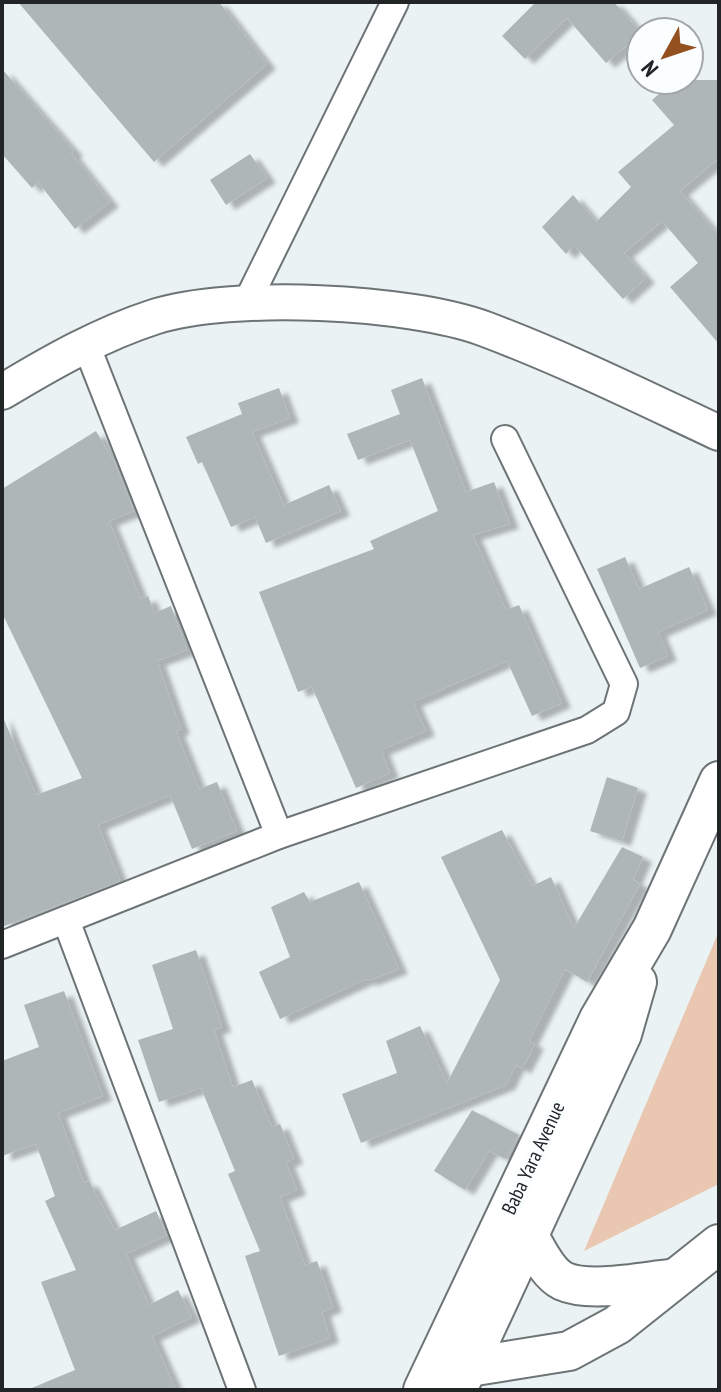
<svg xmlns="http://www.w3.org/2000/svg" width="721" height="1392" viewBox="0 0 721 1392" font-family="'PT Sans Narrow',sans-serif">
<style>
.green{fill:#e9c7b1}
.building{fill:#aeb6b7;filter:url(#shadow)}
.lines{fill:none;stroke-linecap:round;stroke-linejoin:round}
.minor-casing{stroke:#6d7475;stroke-width:30}
.tertiary-casing{stroke:#6d7475;stroke-width:38}
.secondary-casing{stroke:#6d7475;stroke-width:42}
.minor{stroke:#fff;stroke-width:26}
.tertiary{stroke:#fff;stroke-width:34}
.secondary{stroke:#fff;stroke-width:38}
.labels{text-anchor:middle;dominant-baseline:central;stroke-width:8;stroke-linejoin:round;paint-order:stroke}
.street-label{font-size:20px;fill:#222525;stroke:#fbfeff}
</style>
<defs>
<filter id="shadow"><feDropShadow dx="9" dy="5" stdDeviation="2" flood-color="#0004"/></filter>
</defs>
<rect width="100%" height="100%" fill="#eaf2f3"/>
<path class="green" d="M 719,931 L 719,1184 L 584,1251 Z"/>
<g class="building">
<path d="M 18,2 L 219,2 L 267,64 L 154,162 Z"/>
<path d="M 536,2 L 614,2 L 641,33 L 606,63 L 567,18 L 525,59 L 502,36 Z"/>
<path d="M 2,69 L 74,151 L 71,153 L 110,202 L 75,229 L 38,182 L 32,188 L 2,154 Z"/>
<path d="M 675,80 L 719,80 L 719,158 L 680,191 L 719,236 L 719,344 L 670,287 L 698,263 L 662,221 L 624,253 L 646,278 L 623,299 L 574,245 L 566,254 L 542,227 L 573,195 L 596,222 L 631,187 L 618,172 L 674,125 L 652,100 Z"/>
<path d="M 250,154 L 267,178 L 226,205 L 210,180 Z"/>
<path d="M 422,378 L 466,492 L 494,482 L 510,524 L 473,535 L 506,610 L 519,605 L 562,703 L 532,716 L 507,661 L 413,702 L 426,731 L 381,750 L 390,773 L 356,788 L 312,687 L 298,692 L 259,592 L 374,549 L 370,541 L 438,511 L 410,440 L 358,460 L 347,434 L 400,414 L 391,390 Z"/>
<path d="M 279,388 L 290,418 L 252,432 L 284,505 L 329,485 L 341,511 L 266,543 L 255,517 L 231,527 L 202,462 L 198,464 L 186,437 L 242,414 L 238,403 Z"/>
<path d="M 96,431 L 115,463 L 134,511 L 109,521 L 141,599 L 148,596 L 154,613 L 171,606 L 187,650 L 157,661 L 181,729 L 176,731 L 199,789 L 217,782 L 237,831 L 192,849 L 170,795 L 98,825 L 120,881 L 2,927 L 2,715 L 36,795 L 82,778 L 2,613 L 2,489 Z"/>
<path d="M 625,557 L 639,589 L 689,567 L 708,610 L 658,632 L 668,656 L 640,668 L 597,569 Z"/>
<path d="M 607,777 L 638,788 L 622,841 L 590,831 Z"/>
<path d="M 502,830 L 532,886 L 551,877 L 574,928 L 622,847 L 643,857 L 633,880 L 640,884 L 587,982 L 565,969 L 529,1041 L 535,1044 L 522,1069 L 516,1065 L 506,1085 L 361,1143 L 342,1094 L 397,1073 L 386,1041 L 420,1026 L 447,1083 L 500,980 L 441,857 Z"/>
<path d="M 359,882 L 399,969 L 368,981 L 366,979 L 280,1019 L 259,972 L 290,957 L 271,907 L 304,892 L 310,902 Z"/>
<path d="M 196,950 L 222,1027 L 214,1030 L 233,1087 L 252,1080 L 272,1127 L 280,1124 L 294,1159 L 286,1162 L 297,1190 L 280,1197 L 305,1265 L 317,1261 L 333,1307 L 322,1312 L 330,1338 L 279,1356 L 245,1256 L 260,1251 L 228,1174 L 235,1171 L 201,1088 L 159,1102 L 138,1040 L 173,1029 L 152,965 Z"/>
<path d="M 64,991 L 103,1096 L 58,1113 L 84,1183 L 89,1181 L 115,1230 L 156,1211 L 165,1231 L 167,1235 L 126,1254 L 149,1305 L 178,1290 L 192,1317 L 152,1336 L 176,1390 L 27,1390 L 75,1370 L 41,1282 L 76,1270 L 45,1201 L 55,1196 L 36,1144 L 2,1156 L 2,1061 L 39,1047 L 24,1005 Z"/>
<path d="M 472,1110 L 519,1135 L 506,1159 L 489,1151 L 465,1190 L 434,1171 Z"/>
</g>
<g class="lines">
<g class="minor-casing">
<g id="minor">
<path d="M 247,302 L 395,2"/>
<path d="M 87,347 L 279,835"/>
<path d="M 66,920 L 242,1390"/>
<path d="M 2,945 L 279,835 L 587,730 L 616,712 L 624,684 L 505,439"/>
</g>
</g>
<g class="tertiary-casing">
<path id="tertiary" d="M 2,392 C 50,363 101,334 154,317 C 231,292 410,301 485,329 C 565,359 642,397 719,433"/>
</g>
<g class="secondary-casing">
<g id="secondary">
<path d="M 529,1236 C 538,1251 547,1273 563,1281 C 589,1293 642,1282 670,1279"/>
<path d="M 450,1370 L 569,1351 L 617,1325 L 719,1244"/>
<path d="M 423,1390 L 599,1019 L 652,929 L 719,781"/>
<path d="M 457,1390 L 622,1034 L 637,982"/>
</g>
</g>
<use href="#minor" class="minor"/>
<use href="#tertiary" class="tertiary"/>
<use href="#secondary" class="secondary"/>
</g>
<g class="labels">
<g class="street-label">
<text transform="translate(533 1158) rotate(-65)">Baba Yara Avenue</text>
</g>
</g>
<rect width="721" height="1392" fill="none" stroke="#222525" stroke-width="8"/>
<g transform="translate(665 56) rotate(230)"><circle r="38" fill="#fbfeff" stroke="#a4a7a8" stroke-width="2"/>
<path d="M0-6L14 30L0 20L-14 30Z" fill="#945120"/>
<text y="-12" font-size="22" font-weight="bold" text-anchor="middle" fill="#222525">N</text>
</g>
</svg>
